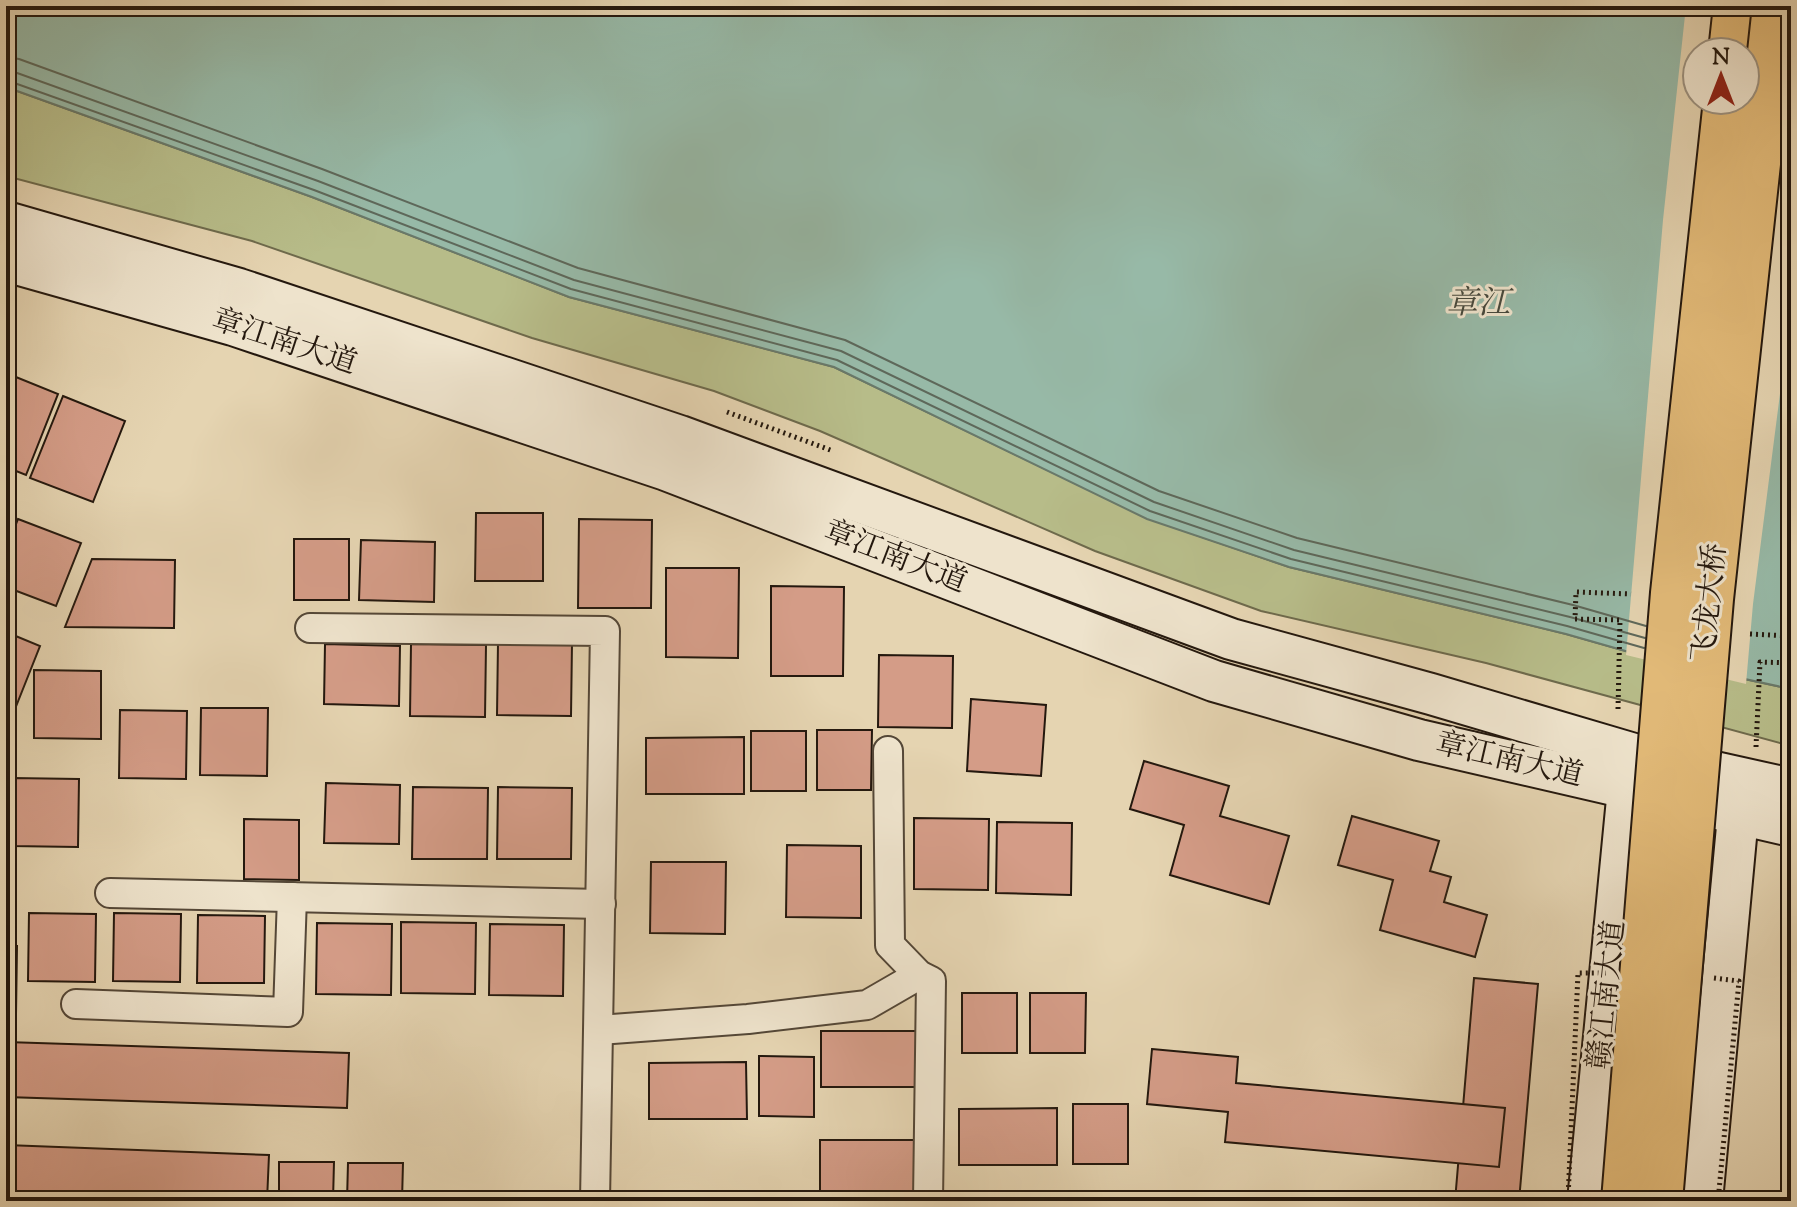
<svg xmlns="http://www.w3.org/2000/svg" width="1797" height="1207" viewBox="0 0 1797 1207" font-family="'Sorts Mill Goudy','Noto Serif SC',serif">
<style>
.green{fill:#b7bc89;stroke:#6e6a4c;stroke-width:2}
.water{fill:#97b9a7;stroke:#69796a;stroke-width:2;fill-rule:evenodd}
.pier{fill:#e5d4b1;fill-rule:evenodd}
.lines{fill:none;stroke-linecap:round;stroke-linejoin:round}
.shore{stroke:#5e685a;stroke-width:2}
.building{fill:#d49c87;stroke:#24180e;stroke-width:2}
.street-casing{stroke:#544737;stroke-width:32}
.secondary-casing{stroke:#24180e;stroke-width:44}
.primary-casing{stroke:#24180e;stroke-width:48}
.path{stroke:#24180e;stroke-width:5;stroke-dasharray:2 4;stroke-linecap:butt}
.street{stroke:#eee3cc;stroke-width:28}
.secondary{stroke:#eee3cc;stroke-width:40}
.primary{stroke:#e2ba78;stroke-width:44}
.primary-bridge-casing{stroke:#24180e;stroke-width:48;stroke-linecap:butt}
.path-bridge{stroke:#24180e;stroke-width:5;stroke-dasharray:2 4;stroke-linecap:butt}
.primary-bridge{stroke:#e2ba78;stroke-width:44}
.labels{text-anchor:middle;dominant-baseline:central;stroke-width:6;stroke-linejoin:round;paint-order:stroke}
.street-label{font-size:30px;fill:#24180e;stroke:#eee3cc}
.water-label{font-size:32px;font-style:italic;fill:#46483c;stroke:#eee3cc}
</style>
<rect width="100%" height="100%" fill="#e5d4b1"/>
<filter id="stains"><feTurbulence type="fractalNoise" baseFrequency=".0025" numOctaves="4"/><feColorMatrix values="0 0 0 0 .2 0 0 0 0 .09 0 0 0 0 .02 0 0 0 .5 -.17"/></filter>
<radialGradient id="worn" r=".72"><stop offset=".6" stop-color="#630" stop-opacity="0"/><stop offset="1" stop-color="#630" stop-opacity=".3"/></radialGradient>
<path class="green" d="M 6,87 L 312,197 L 569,297 L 834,367 L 1147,518 L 1289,567 L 1566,634 L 1657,660 L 1791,689 L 1791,746 L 1486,663 L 1261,611 L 1095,551 L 820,431 L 714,391 L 532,338 L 252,241 L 6,176 Z"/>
<path class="water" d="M 6,6 L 1791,6 L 1791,689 L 1657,660 L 1566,634 L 1289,567 L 1147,519 L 834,367 L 569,297 L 312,197 L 6,87 ZM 1697,52 L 1745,52 L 1745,100 L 1697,100 Z"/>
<path class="pier" d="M 1686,6 L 1791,6 L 1791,308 L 1753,604 L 1746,684 L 1626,655 L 1663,220 ZM 1697,52 L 1745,52 L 1745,100 L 1697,100 Z"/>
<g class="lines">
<g class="shore">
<path d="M 6,57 L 19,59 L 322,169 L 578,268 L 845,340 L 1159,491 L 1297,538 L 1573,605 L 1646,626"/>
<path d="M 6,69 L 318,181 L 574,280 L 841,351 L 1154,502 L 1294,550 L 1570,617 L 1645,638"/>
<path d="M 6,80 L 314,190 L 571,289 L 837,360 L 1150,511 L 1291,559 L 1567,626 L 1644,648"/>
</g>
</g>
<g class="building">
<path d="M 6,373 L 58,394 L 26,475 L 6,467 Z"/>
<path d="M 63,396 L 125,421 L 93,502 L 30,478 Z"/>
<path d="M 476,513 L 543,513 L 543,581 L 475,581 Z"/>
<path d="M 18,519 L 81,543 L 56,606 L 6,587 L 6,550 Z"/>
<path d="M 579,519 L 652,520 L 651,608 L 578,608 Z"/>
<rect x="294" y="539" width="55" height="61"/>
<path d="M 361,540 L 435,542 L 434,602 L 359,600 Z"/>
<path d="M 92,559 L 175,560 L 174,628 L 65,627 Z"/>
<path d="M 666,568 L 739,568 L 738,658 L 666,657 Z"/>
<path d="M 771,586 L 844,587 L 843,676 L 771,676 Z"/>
<path d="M 6,632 L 40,646 L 15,709 L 6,705 Z"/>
<path d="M 498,643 L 572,643 L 571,716 L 497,715 Z"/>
<path d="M 325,644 L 400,646 L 399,706 L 324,704 Z"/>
<path d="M 411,644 L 486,645 L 485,717 L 410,716 Z"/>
<path d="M 879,655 L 953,656 L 952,728 L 878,727 Z"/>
<path d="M 34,670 L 101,671 L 101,739 L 34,738 Z"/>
<path d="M 971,699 L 1046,705 L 1041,776 L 967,771 Z"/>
<path d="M 201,708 L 268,708 L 267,776 L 200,775 Z"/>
<path d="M 120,710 L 187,711 L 186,779 L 119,778 Z"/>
<path d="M 817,730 L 872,730 L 871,790 L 817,790 Z"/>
<rect x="751" y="731" width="55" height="60"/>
<path d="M 744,737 L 744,794 L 646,794 L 646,738 Z"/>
<path d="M 1144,761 L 1229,786 L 1220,816 L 1289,836 L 1269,904 L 1170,875 L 1184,825 L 1130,809 Z"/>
<path d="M 12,778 L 79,779 L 78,847 L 11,846 Z"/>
<path d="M 326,783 L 400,785 L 399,844 L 324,843 Z"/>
<path d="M 413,787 L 488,788 L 487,859 L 412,859 Z"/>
<path d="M 498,787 L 572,788 L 571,859 L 497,859 Z"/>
<path d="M 1352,816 L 1439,841 L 1430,871 L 1451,877 L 1444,902 L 1487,915 L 1475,957 L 1380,930 L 1393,880 L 1338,865 Z"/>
<path d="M 914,818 L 989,819 L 988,890 L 914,889 Z"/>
<path d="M 244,819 L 299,820 L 299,880 L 244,879 Z"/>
<path d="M 997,822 L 1072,823 L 1071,895 L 996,893 Z"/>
<path d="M 787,845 L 861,846 L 861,918 L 786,917 Z"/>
<path d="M 651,862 L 726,862 L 725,934 L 650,933 Z"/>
<path d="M 29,913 L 96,914 L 95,982 L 28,981 Z"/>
<path d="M 114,913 L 181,914 L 180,982 L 113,981 Z"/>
<path d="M 198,915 L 265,916 L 264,983 L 197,983 Z"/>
<path d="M 401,922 L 476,923 L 475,994 L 401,993 Z"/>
<path d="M 317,923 L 392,924 L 391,995 L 316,994 Z"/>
<path d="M 490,924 L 564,925 L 563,996 L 489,995 Z"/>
<path d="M 6,946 L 17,946 L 16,1014 L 6,1014 Z"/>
<path d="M 1474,978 L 1538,984 L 1519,1201 L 1455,1201 Z"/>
<rect x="962" y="993" width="55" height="60"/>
<path d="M 1030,993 L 1086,993 L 1085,1053 L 1030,1053 Z"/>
<rect x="821" y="1031" width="98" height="56"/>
<path d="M 6,1042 L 349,1053 L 347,1108 L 6,1097 Z"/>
<path d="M 1152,1049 L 1238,1057 L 1236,1083 L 1505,1108 L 1499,1167 L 1225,1142 L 1228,1112 L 1147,1104 Z"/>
<path d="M 759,1056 L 814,1057 L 814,1117 L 759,1116 Z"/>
<path d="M 746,1062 L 747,1119 L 649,1119 L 649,1063 Z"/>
<rect x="1073" y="1104" width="55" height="60"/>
<path d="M 1057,1108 L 1057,1165 L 959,1165 L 959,1109 Z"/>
<path d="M 820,1140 L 918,1140 L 918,1196 L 820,1197 Z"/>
<path d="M 6,1145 L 269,1155 L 267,1201 L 6,1201 Z"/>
<path d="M 279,1162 L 334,1162 L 333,1201 L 279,1201 Z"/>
<path d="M 348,1163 L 403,1163 L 402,1201 L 347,1201 Z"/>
<path d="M 423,1194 L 477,1196 L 477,1201 L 423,1201 Z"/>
</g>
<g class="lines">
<g class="street-casing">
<g id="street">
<path d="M 310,628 L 605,631 L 595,1201"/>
<path d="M 888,751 L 890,945 L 919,975 L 931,981 L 928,1201"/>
<path d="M 110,893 L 601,904"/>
<path d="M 76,1004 L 288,1012 L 292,897"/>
<path d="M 599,1030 L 748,1019 L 867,1005 L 919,975"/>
</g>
</g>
<g class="secondary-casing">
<g id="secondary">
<path d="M 6,222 L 239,289 L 680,436 L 1231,639 L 1431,694 L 1634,754 L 1791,789"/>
<path d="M 6,261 L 233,325 L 666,470 L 1214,681 L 1419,740 L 1791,826"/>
<path d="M 1588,1201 L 1628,789"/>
<path d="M 1702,1201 L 1738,816"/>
</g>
</g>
<g class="primary-casing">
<path id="primary" d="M 1731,52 L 1736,6"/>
</g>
<g class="path">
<path d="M 727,412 L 833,451"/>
<path d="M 1750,634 L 1791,636"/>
<path d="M 1618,709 L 1620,620 L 1575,619 L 1576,592 L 1631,594"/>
<path d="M 1756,747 L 1760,662 L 1791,663"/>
</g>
<use href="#street" class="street"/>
<use href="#secondary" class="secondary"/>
<use href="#primary" class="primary"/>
<g class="primary-bridge-casing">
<g id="primary-bridge">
<path d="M 1624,1201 L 1673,593 L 1726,100"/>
<path d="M 1660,1201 L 1711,599 L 1775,6"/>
</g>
</g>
<g class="path-bridge">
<path d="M 1714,978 L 1739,981 L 1718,1201"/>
<path d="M 1568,1199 L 1578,973 L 1607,973"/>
</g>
<use href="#primary-bridge" class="primary-bridge"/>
</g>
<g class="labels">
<g class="street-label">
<text transform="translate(284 343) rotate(18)">章江南大道</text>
<text transform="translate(895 558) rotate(21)">章江南大道</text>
<text transform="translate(1711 603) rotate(-84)">飞龙大桥</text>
<text transform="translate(1509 761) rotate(13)">章江南大道</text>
<text transform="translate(1608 995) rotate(-84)">赣江南大道</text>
</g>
<g class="water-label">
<text x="1478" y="305">章江</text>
</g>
</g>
<rect width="1797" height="1207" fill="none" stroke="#e5d4b1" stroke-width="32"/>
<rect x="8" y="8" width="1781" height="1191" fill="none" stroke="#24180e" stroke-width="4"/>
<rect x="16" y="16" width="1765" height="1175" fill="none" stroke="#24180e" stroke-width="2"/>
<g transform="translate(1721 76)"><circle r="38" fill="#eee3cc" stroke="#9d9280" stroke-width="2"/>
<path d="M0-6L14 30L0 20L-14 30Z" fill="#8f2418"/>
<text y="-12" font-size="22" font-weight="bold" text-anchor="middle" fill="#24180e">N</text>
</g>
<rect width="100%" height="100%" filter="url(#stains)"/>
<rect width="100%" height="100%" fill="url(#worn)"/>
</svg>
